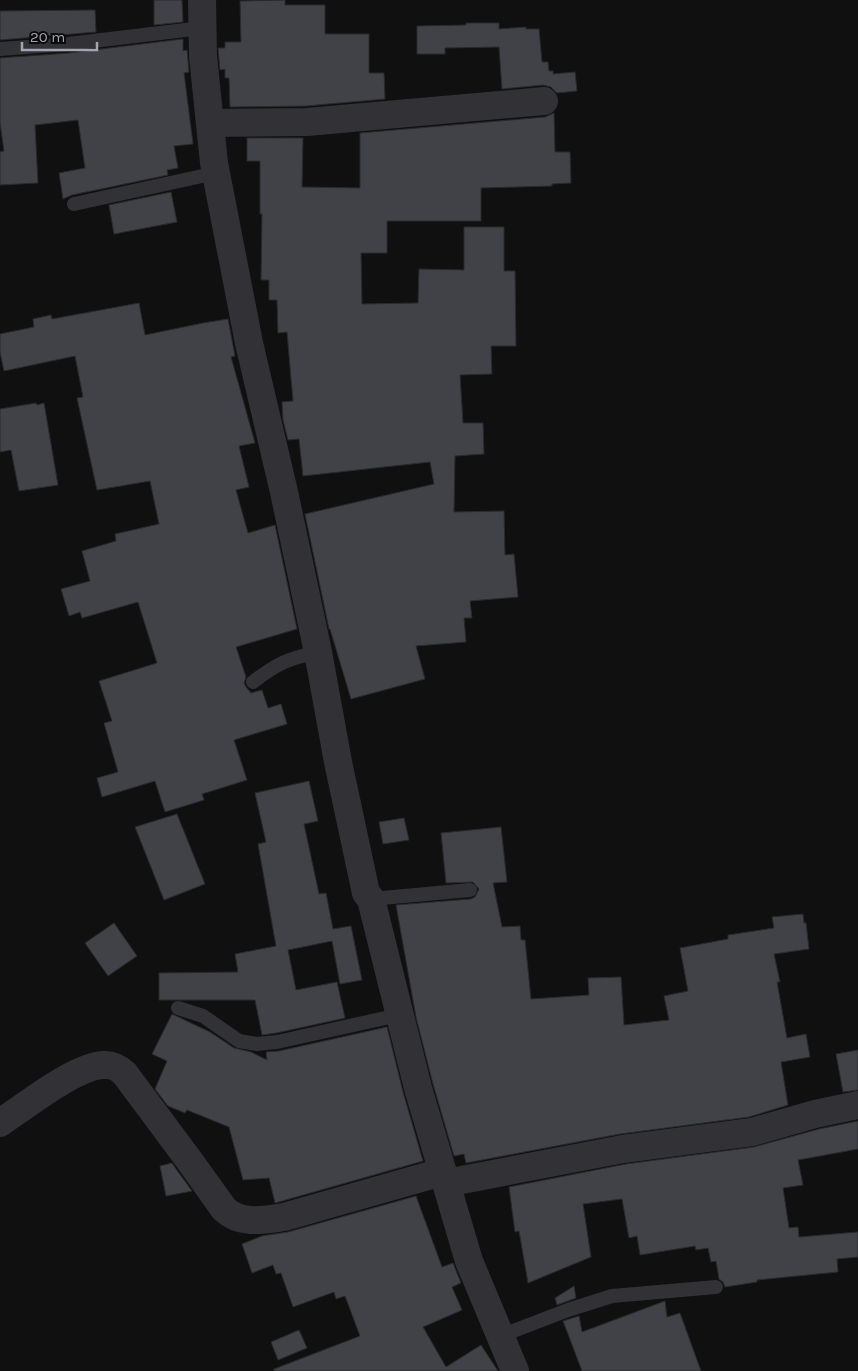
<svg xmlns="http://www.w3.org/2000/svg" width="858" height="1371" viewBox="0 0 858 1371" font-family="Karla,sans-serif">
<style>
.building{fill:#414247;stroke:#2a2a2d}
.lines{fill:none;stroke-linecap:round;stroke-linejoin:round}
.service{stroke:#313136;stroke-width:14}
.minor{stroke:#313136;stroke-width:28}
.tertiary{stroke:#313136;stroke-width:28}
</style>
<rect width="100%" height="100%" fill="#101011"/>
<g class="building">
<path d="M 154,0 L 182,0 L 183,22 L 154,25 Z"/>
<path d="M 285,0 L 285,5 L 325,5 L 325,34 L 369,34 L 369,73 L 384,73 L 385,99 L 306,106 L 230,107 L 229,78 L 225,78 L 225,69 L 220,70 L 218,48 L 225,48 L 225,42 L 241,42 L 240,1 Z"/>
<path d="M 95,10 L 96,32 L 0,40 L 0,11 Z"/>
<path d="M 466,23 L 499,23 L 499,29 L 526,27 L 526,29 L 539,29 L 542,62 L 548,62 L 549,71 L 553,71 L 553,74 L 575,72 L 577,91 L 557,93 L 551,87 L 543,85 L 502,89 L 499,47 L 445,48 L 445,54 L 417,54 L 417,26 L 466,25 Z"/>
<path d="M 183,39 L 183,51 L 187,50 L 189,72 L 184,73 L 193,144 L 174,146 L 178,168 L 167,170 L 168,175 L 72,195 L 63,199 L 59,173 L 85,168 L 78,120 L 35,125 L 38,183 L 0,185 L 0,152 L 4,151 L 0,123 L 0,58 L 69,53 Z"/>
<path d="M 554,113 L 555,152 L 570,152 L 571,183 L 552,184 L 552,186 L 481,188 L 481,221 L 387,221 L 387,253 L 361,253 L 362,304 L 418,303 L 419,269 L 464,270 L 464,227 L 504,227 L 504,271 L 515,271 L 516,346 L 491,346 L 492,374 L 460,375 L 463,423 L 483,423 L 484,454 L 455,456 L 454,512 L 504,511 L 505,555 L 514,554 L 518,597 L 470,601 L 472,618 L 464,618 L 466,642 L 416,646 L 425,679 L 351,699 L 330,629 L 329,629 L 305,514 L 434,484 L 430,462 L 303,476 L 299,439 L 288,440 L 283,420 L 282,402 L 293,401 L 287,332 L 278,333 L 277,300 L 269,300 L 269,280 L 261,280 L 262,214 L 260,214 L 260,161 L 247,161 L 247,138 L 303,138 L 302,187 L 360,188 L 360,133 L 545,117 Z"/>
<path d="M 171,192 L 177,222 L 114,234 L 109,205 Z"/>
<path d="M 139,303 L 145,335 L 203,323 L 228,319 L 235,356 L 231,357 L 255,443 L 239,446 L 249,487 L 236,490 L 248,533 L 275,525 L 297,629 L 236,647 L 246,677 L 244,683 L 246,687 L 251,693 L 262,690 L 268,708 L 281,704 L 287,724 L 234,740 L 247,780 L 202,794 L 204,800 L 165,812 L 155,781 L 102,797 L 97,778 L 118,772 L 104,723 L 112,721 L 99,681 L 157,663 L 138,602 L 82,618 L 80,612 L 69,616 L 61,589 L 90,581 L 82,551 L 116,541 L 115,534 L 159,524 L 150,481 L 97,490 L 77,398 L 83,397 L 75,356 L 4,371 L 0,352 L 0,334 L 34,327 L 33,319 L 51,315 L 52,319 Z"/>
<path d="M 36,403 L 37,405 L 44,403 L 58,485 L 19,491 L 11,450 L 0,452 L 0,409 Z"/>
<path d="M 309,781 L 318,821 L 304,824 L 319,894 L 326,893 L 333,929 L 351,926 L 362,980 L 340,984 L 332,941 L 288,950 L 296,990 L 337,982 L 345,1018 L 276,1033 L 262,1035 L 255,1000 L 159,1000 L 159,973 L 238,972 L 235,954 L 276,946 L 258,844 L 266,842 L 255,793 Z"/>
<path d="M 177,814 L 205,884 L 164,900 L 135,827 Z"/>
<path d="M 404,818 L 409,840 L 383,844 L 379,822 Z"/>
<path d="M 501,827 L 507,882 L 493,883 L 502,927 L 520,926 L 521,940 L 525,940 L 531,999 L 589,995 L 588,978 L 621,977 L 624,1025 L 669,1020 L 664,996 L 688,991 L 680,948 L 728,939 L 728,935 L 774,928 L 772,917 L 803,914 L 804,923 L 806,923 L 809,949 L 774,954 L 780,982 L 777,982 L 787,1038 L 806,1034 L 810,1057 L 781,1062 L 788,1105 L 749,1117 L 620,1134 L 466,1163 L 464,1154 L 454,1156 L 433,1084 L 416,1017 L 396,905 L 471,899 L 475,897 L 479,889 L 473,882 L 446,883 L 441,833 Z"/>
<path d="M 114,923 L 137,956 L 108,976 L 85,943 Z"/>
<path d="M 172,1014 L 210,1032 L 234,1048 L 251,1052 L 267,1060 L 266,1052 L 279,1051 L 387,1027 L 403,1092 L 423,1161 L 275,1203 L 269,1178 L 243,1180 L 229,1127 L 187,1110 L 185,1113 L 168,1106 L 155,1089 L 167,1061 L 152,1054 Z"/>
<path d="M 858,1050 L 858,1090 L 843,1092 L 836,1054 Z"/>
<path d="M 858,1121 L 858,1149 L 798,1160 L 803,1185 L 783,1188 L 789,1228 L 798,1227 L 799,1237 L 858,1232 L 858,1257 L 837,1259 L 838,1272 L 757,1280 L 757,1282 L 725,1287 L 723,1282 L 719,1279 L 716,1261 L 711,1262 L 708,1248 L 696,1250 L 695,1246 L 640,1255 L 637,1236 L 629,1238 L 622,1199 L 583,1204 L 591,1257 L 528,1283 L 519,1231 L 515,1232 L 509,1187 L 626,1164 L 754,1147 L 819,1129 Z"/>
<path d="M 172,1163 L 176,1169 L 192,1191 L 166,1196 L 160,1166 Z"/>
<path d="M 416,1196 L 442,1267 L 453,1263 L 461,1283 L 452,1287 L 462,1310 L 423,1327 L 446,1367 L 481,1345 L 498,1371 L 274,1371 L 274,1369 L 360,1336 L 345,1296 L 336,1299 L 334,1292 L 293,1307 L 281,1273 L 276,1274 L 273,1265 L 252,1273 L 242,1244 L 262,1236 L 288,1232 Z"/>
<path d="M 574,1286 L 576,1298 L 557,1305 L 555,1298 Z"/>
<path d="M 665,1301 L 667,1317 L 680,1313 L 701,1371 L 582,1371 L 563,1321 L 579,1316 L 582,1332 Z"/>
<path d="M 299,1330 L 307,1348 L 278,1360 L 271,1342 Z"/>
</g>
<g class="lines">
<g class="service">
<path d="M 0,49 L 68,44 L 202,28"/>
<path d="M 74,204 L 216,173"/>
<path d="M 253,682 C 278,663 287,659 318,652"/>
<path d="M 371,899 L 470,890"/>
<path d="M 178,1008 L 203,1016 L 239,1041 L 257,1044 L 277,1042 L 399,1015"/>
<path d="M 500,1336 L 568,1310 L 612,1296 L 716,1287"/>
</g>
<g class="minor">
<path d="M 210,123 L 307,122 L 544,101"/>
<path d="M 0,1123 C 24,1107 78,1064 105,1065 C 114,1065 119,1068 125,1074 L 189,1160 L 224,1209 C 241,1225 263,1220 284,1217 L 442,1172"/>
<path d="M 446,1183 L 623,1149 L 752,1132 L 815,1114 L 858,1105"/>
</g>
<path class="tertiary" d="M 202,0 L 203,56 L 214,163 L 249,343 L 284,492 L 318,652 L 338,762 L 366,893 L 371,899 L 418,1088 L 469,1261 L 515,1371"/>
</g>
<path d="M22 42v8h75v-8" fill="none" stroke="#a2a5b1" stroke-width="2.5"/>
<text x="30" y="42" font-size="15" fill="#a2a5b1" stroke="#0b0b0c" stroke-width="4" paint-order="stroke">20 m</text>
</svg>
